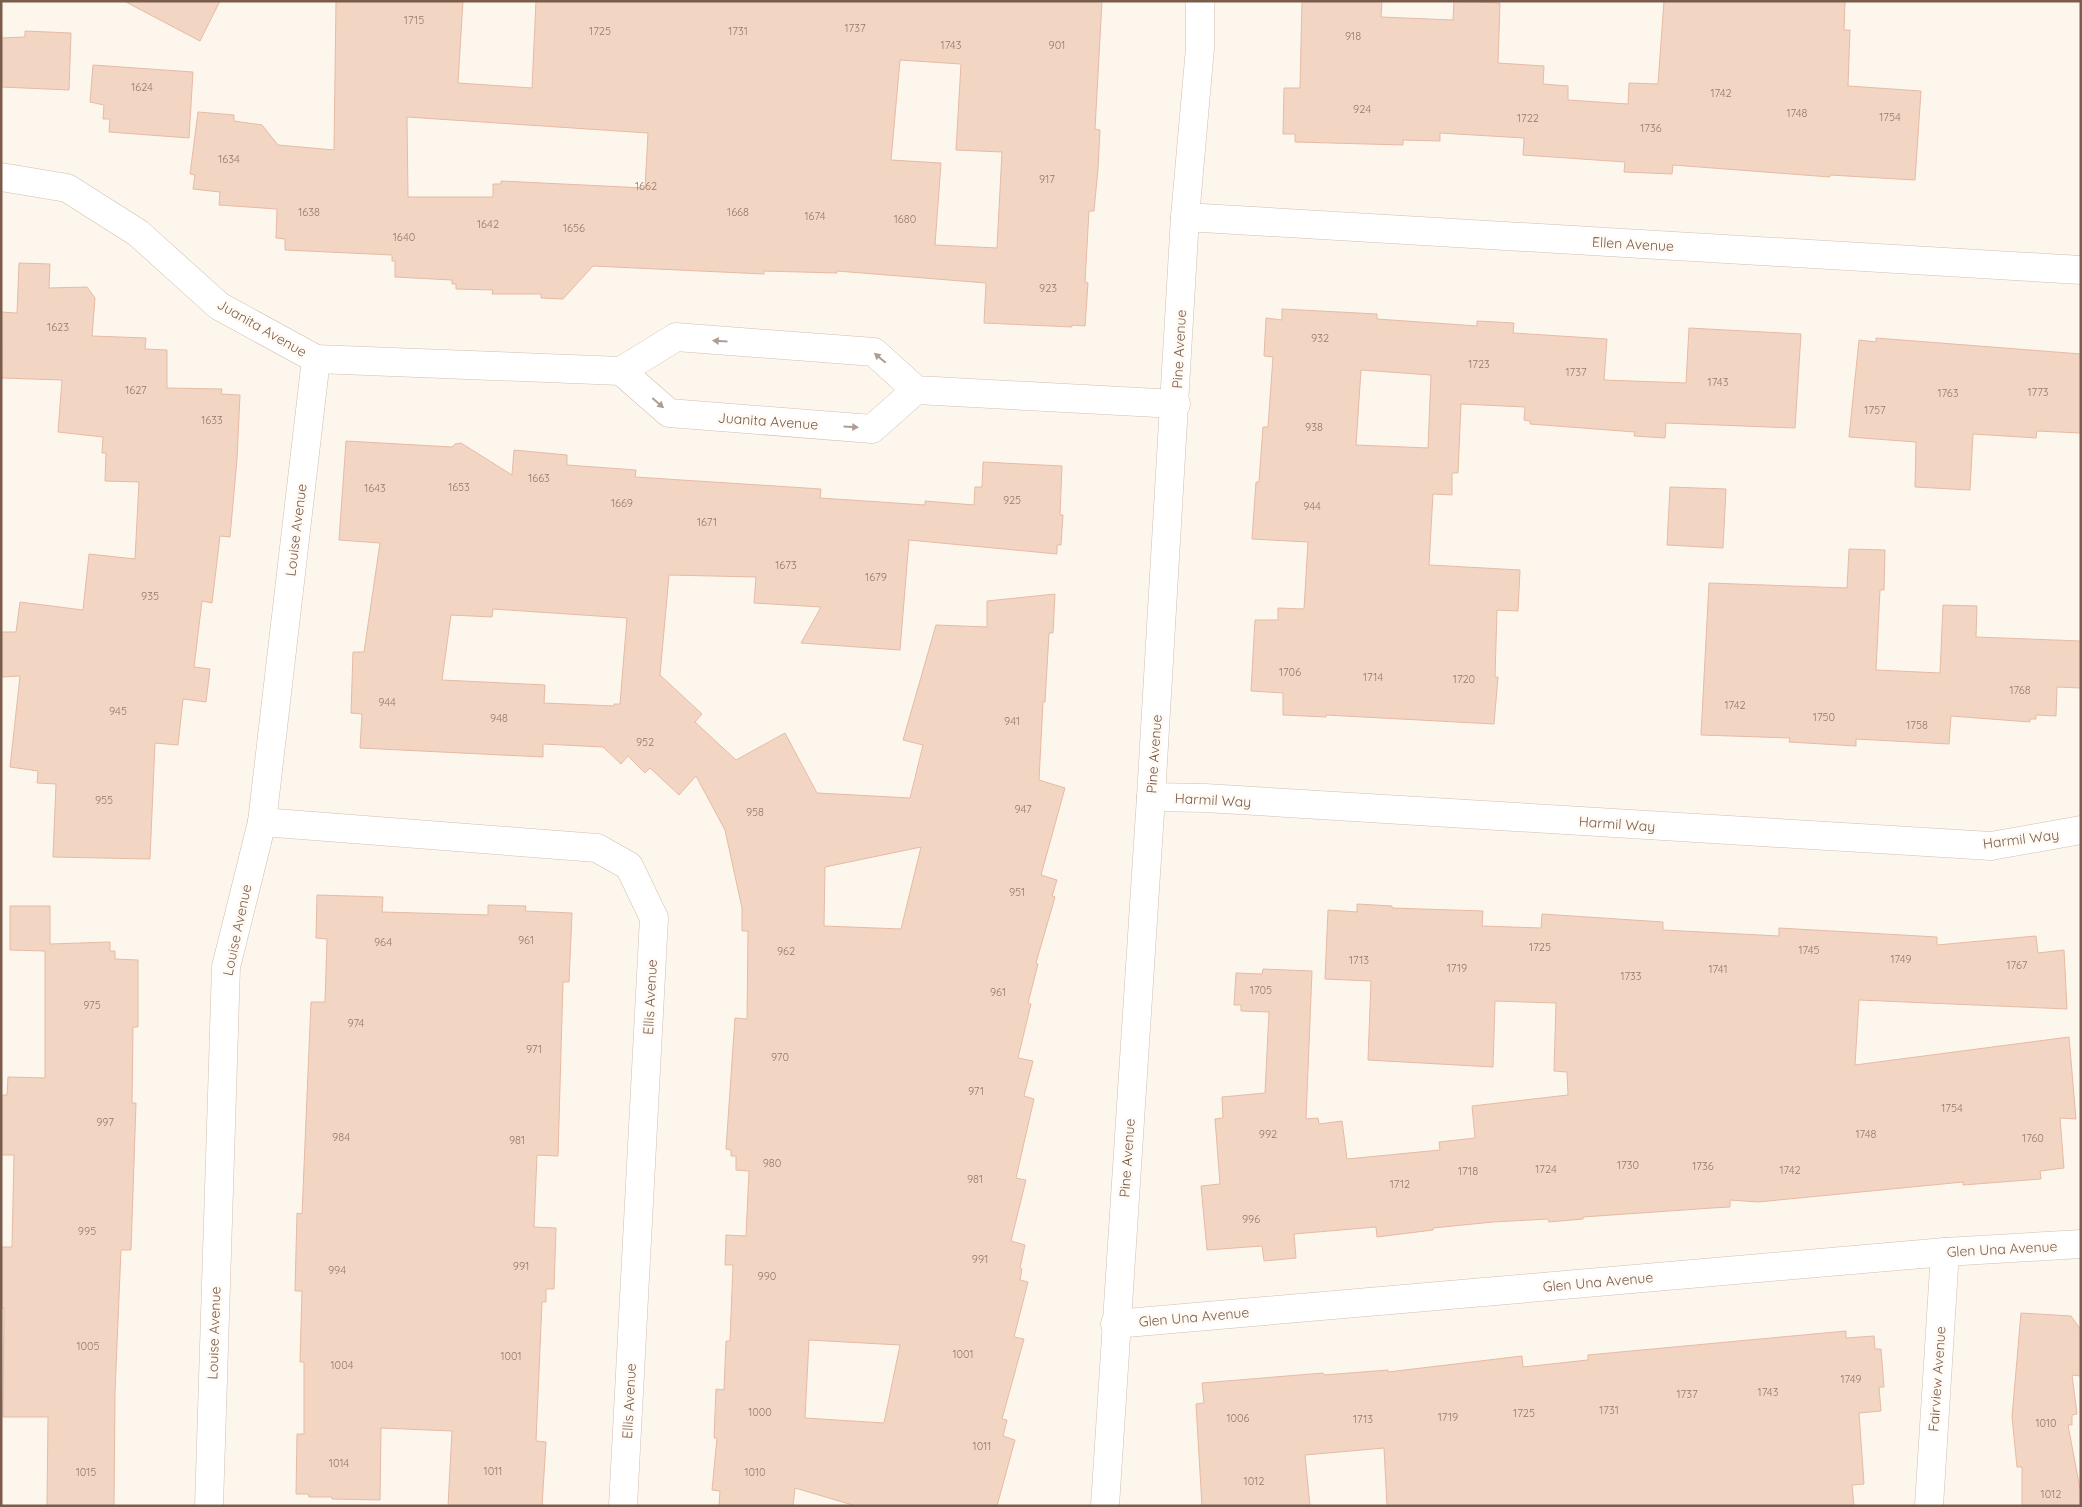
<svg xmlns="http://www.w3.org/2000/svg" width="2082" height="1507" viewBox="0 0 2082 1507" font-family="Quicksand,sans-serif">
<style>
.building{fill:#f3d5c3;stroke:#e6bba3;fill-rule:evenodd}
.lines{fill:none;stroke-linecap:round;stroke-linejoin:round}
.minor-casing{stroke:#d1beb0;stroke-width:29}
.tertiary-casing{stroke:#d1beb0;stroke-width:29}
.minor{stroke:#fff;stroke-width:28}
.tertiary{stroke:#fff;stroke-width:28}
.oneway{fill:#af9d94}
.labels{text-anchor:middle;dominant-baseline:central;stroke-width:5;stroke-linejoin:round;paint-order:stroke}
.number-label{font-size:11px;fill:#987a6a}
.street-label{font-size:14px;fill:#7a5c4d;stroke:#fffaf3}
</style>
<rect width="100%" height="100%" fill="#fdf6ec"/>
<g class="building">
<path d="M 124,1 L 220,1 L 200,41 Z"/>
<path d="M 336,1 L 463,1 L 458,83 L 532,88 L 536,1 L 1102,1 L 1095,129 L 1100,130 L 1098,169 L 1094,211 L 1089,211 L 1085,282 L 1088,283 L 1085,326 L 1072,325 L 1072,327 L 984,323 L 986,283 L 837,271 L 837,273 L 764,271 L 764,274 L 593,266 L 563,299 L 541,298 L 541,294 L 492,294 L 493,290 L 456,289 L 456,284 L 452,284 L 452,280 L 395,277 L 395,261 L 392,261 L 392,255 L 285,250 L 285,239 L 276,238 L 277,209 L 219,205 L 220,192 L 193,189 L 195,175 L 190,174 L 198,112 L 234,115 L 234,121 L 262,125 L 278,145 L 334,150 ZM 900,60 L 961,64 L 956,150 L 1002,152 L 997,248 L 935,245 L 941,163 L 891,160 ZM 407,117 L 648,133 L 645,188 L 501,181 L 501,184 L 493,184 L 493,197 L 408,197 Z"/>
<path d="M 1302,1 L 1382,1 L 1381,17 L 1453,20 L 1454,1 L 1500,3 L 1498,63 L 1544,66 L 1543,84 L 1568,86 L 1568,100 L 1628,104 L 1629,83 L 1658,84 L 1664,1 L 1845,1 L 1844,30 L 1850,30 L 1848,86 L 1921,91 L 1915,180 L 1830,175 L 1830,177 L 1673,165 L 1672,174 L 1624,172 L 1625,162 L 1523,155 L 1524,138 L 1440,133 L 1440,141 L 1403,140 L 1403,145 L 1295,142 L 1295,134 L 1283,134 L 1284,88 L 1300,88 Z"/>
<path d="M 25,31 L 71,33 L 69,90 L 1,87 L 1,38 L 25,37 Z"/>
<path d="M 93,65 L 193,72 L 189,138 L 109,132 L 110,119 L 103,119 L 104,105 L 90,102 Z"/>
<path d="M 19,263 L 50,264 L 49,288 L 87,287 L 95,298 L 92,336 L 146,338 L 145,349 L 167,350 L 167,388 L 222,389 L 221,394 L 240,395 L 237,459 L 230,537 L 220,536 L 212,603 L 202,601 L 194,667 L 210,669 L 206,702 L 183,699 L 178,745 L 155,743 L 150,859 L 53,857 L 56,784 L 37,783 L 38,771 L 10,767 L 20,676 L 1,677 L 1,632 L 16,632 L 20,602 L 83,610 L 89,554 L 135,559 L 139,482 L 105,481 L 106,453 L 102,453 L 103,437 L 58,432 L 62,380 L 2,378 L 1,312 L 17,313 Z"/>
<path d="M 1282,309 L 1377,314 L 1377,319 L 1477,326 L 1477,321 L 1514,323 L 1513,333 L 1607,339 L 1604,380 L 1686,383 L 1689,328 L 1801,334 L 1795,428 L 1666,423 L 1665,438 L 1634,436 L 1635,432 L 1530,424 L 1530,421 L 1524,420 L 1525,407 L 1461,404 L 1458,473 L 1452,473 L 1452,495 L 1433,494 L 1429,565 L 1520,570 L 1518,611 L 1497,610 L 1495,677 L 1498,677 L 1494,724 L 1326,715 L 1326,717 L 1283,715 L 1283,693 L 1251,691 L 1255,620 L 1278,620 L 1278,608 L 1304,609 L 1308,542 L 1252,539 L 1256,482 L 1259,482 L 1263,427 L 1268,427 L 1273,357 L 1264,356 L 1266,318 L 1282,320 ZM 1361,370 L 1431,375 L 1428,448 L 1356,445 Z"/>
<path d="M 1876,338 L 2081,354 L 2081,433 L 2037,431 L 2036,438 L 1973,434 L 1970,490 L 1915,487 L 1916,442 L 1849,437 L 1859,340 L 1876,342 Z"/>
<path d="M 346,441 L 452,447 L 455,444 L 461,443 L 512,475 L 514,450 L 567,455 L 567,465 L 636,470 L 635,477 L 821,489 L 820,498 L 925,505 L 925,501 L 974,505 L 975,487 L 982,487 L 983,462 L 1062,466 L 1060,515 L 1063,515 L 1061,545 L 1057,545 L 1057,554 L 909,540 L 900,650 L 801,643 L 821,607 L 754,603 L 756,577 L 669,575 L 660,675 L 702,714 L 695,722 L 736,760 L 785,733 L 817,793 L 910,798 L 923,745 L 903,740 L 936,625 L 987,627 L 987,601 L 1055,594 L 1053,633 L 1049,633 L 1045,702 L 1043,702 L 1039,780 L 1065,788 L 1041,875 L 1057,880 L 1052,896 L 1055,897 L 1036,963 L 1038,964 L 1028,1003 L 1031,1004 L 1018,1058 L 1033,1061 L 1024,1096 L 1034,1099 L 1016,1178 L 1026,1180 L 1011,1241 L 1025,1245 L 1020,1268 L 1022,1269 L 1020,1280 L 1028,1282 L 1014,1337 L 1024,1339 L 1002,1419 L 1007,1420 L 1003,1436 L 1015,1440 L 997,1506 L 856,1506 L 795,1488 L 793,1506 L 719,1506 L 720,1491 L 712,1490 L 717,1438 L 714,1438 L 716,1389 L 724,1390 L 726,1341 L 730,1341 L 733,1265 L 725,1265 L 726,1235 L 746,1236 L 749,1171 L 736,1170 L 736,1156 L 731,1156 L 731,1150 L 726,1149 L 735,1018 L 747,1019 L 748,931 L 742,931 L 742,908 L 725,830 L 696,776 L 679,795 L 650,768 L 645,773 L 628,756 L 621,764 L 603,747 L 543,744 L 543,757 L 360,748 L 362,714 L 351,713 L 353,652 L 364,652 L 380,543 L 339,540 ZM 493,609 L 627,618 L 620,704 L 614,704 L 614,706 L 544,703 L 545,685 L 442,680 L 451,615 L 492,617 ZM 921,847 L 901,929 L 824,926 L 825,867 ZM 809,1340 L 900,1345 L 884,1423 L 805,1418 Z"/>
<path d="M 1670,487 L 1726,489 L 1723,548 L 1667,545 Z"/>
<path d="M 1849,549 L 1885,550 L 1884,590 L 1880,590 L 1876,670 L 1940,673 L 1943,605 L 1977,606 L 1976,637 L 2081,641 L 2081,688 L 2057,687 L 2056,716 L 2036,715 L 2036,719 L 2030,719 L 2030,722 L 1951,716 L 1949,744 L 1856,739 L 1856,746 L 1789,742 L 1790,738 L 1701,735 L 1709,583 L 1847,588 Z"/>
<path d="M 317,895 L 383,897 L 382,912 L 488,915 L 488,905 L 526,906 L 525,911 L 572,913 L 569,982 L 563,982 L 558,1156 L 537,1155 L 534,1227 L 556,1228 L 554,1289 L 546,1289 L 546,1302 L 542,1302 L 536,1441 L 546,1442 L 542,1506 L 448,1506 L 452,1431 L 381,1428 L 380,1500 L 332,1499 L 332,1497 L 309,1497 L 308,1494 L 296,1494 L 297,1434 L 304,1434 L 304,1362 L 300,1362 L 302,1291 L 295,1291 L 297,1213 L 302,1214 L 311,1002 L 325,1002 L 327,939 L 316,938 Z"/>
<path d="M 1357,904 L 1392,906 L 1392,908 L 1483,911 L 1482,926 L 1541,928 L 1542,914 L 1663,922 L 1663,930 L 1779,936 L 1779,928 L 1937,937 L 1937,945 L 2036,936 L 2038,953 L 2064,950 L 2067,1009 L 1859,1000 L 1855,1065 L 2069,1037 L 2076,1119 L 2060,1118 L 2064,1168 L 2040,1171 L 2041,1179 L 1963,1185 L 1963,1182 L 1758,1202 L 1730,1200 L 1730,1207 L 1712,1208 L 1583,1217 L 1583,1219 L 1549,1222 L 1548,1219 L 1493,1222 L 1433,1228 L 1433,1230 L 1377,1237 L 1376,1227 L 1294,1234 L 1296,1258 L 1264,1261 L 1262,1246 L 1207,1250 L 1201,1186 L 1220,1184 L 1215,1119 L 1223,1118 L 1222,1097 L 1265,1093 L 1269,1012 L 1241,1011 L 1241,1005 L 1234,1005 L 1236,973 L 1262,974 L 1263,969 L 1312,971 L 1306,1119 L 1318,1118 L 1319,1124 L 1342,1121 L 1347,1159 L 1440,1150 L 1439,1142 L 1475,1138 L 1472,1106 L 1568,1095 L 1567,1072 L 1554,1071 L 1556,1003 L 1495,1001 L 1493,1067 L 1368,1060 L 1371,981 L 1325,979 L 1328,910 L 1357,912 Z"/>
<path d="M 10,906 L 50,906 L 50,944 L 110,942 L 110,951 L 115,951 L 115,959 L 138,960 L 138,1027 L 133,1027 L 132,1103 L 136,1103 L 131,1250 L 121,1250 L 115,1392 L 114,1506 L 47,1506 L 48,1417 L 3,1417 L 4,1308 L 1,1308 L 1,1247 L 12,1247 L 14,1155 L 1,1155 L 1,1095 L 7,1095 L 8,1077 L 45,1078 L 45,951 L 10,950 Z"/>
<path d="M 2021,1313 L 2071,1316 L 2081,1330 L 2081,1376 L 2072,1375 L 2077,1414 L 2072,1415 L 2072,1425 L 2068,1425 L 2081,1494 L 2081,1506 L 2022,1506 L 2022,1467 L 2017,1467 L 2012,1417 Z"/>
<path d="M 1846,1331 L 1846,1338 L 1874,1336 L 1875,1349 L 1881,1349 L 1884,1387 L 1879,1387 L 1881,1411 L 1859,1413 L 1864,1484 L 1852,1485 L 1854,1506 L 1387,1506 L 1384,1448 L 1305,1455 L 1310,1506 L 1202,1506 L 1196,1404 L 1204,1403 L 1202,1383 L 1323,1373 L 1324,1375 L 1388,1370 L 1388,1372 L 1522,1356 L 1523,1367 L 1588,1360 L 1588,1355 Z"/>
</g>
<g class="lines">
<g class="minor-casing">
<g id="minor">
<path d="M 1,177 L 67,188 L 138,233 L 219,306 L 316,359 L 621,371 L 676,337 L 874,352 L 916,390 L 1176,404"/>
<path d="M 1185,217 L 2081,270"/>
<path d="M 621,371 L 669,413 L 872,429 L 916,390"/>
<path d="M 1151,797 L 1205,798 L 1991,846 L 2081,830"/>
<path d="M 262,822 L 597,848 L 629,866 L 654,918 L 623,1506"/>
<path d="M 1115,1324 L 1945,1252 L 2081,1244"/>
<path d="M 209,1506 L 226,967 L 262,822 L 316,359"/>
<path d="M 1929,1506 L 1945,1252"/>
</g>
</g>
<g class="tertiary-casing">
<path id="tertiary" d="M 1105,1506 L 1151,797 L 1185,217 L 1200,48 L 1200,1"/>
</g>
<use href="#minor" class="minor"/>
<use href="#tertiary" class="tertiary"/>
</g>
<defs><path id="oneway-solid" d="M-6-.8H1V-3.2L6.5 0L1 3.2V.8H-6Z" transform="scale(1.25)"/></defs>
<g class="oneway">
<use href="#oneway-solid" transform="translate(720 341) rotate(-176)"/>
<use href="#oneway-solid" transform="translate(880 358) rotate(-140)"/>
<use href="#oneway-solid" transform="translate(658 403) rotate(41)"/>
<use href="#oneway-solid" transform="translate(851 427) rotate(4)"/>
</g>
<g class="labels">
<g class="number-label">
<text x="414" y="20">1715</text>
<text x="855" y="28">1737</text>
<text x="600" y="31">1725</text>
<text x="738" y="31">1731</text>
<text x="1353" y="36">918</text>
<text x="951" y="45">1743</text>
<text x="1057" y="45">901</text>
<text x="142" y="87">1624</text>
<text x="1721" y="93">1742</text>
<text x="1362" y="109">924</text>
<text x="1797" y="113">1748</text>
<text x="1890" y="117">1754</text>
<text x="1528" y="118">1722</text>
<text x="1651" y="128">1736</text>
<text x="229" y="159">1634</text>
<text x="1047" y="179">917</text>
<text x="646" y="186">1662</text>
<text x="309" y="212">1638</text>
<text x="738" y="212">1668</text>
<text x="815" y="216">1674</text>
<text x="905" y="219">1680</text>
<text x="488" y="224">1642</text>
<text x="574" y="228">1656</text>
<text x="404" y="237">1640</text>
<text x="1048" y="288">923</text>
<text x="58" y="327">1623</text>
<text x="1320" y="338">932</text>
<text x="1479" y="364">1723</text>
<text x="1576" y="372">1737</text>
<text x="1718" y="382">1743</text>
<text x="136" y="390">1627</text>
<text x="2038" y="392">1773</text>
<text x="1948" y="393">1763</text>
<text x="1875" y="410">1757</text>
<text x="212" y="420">1633</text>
<text x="1314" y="427">938</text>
<text x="539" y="478">1663</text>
<text x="459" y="487">1653</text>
<text x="375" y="488">1643</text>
<text x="1012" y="500">925</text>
<text x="622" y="503">1669</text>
<text x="1312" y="506">944</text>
<text x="707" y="522">1671</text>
<text x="786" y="565">1673</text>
<text x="876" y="577">1679</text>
<text x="150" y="596">935</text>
<text x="1290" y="672">1706</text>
<text x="1373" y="677">1714</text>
<text x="1464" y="679">1720</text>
<text x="2020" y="690">1768</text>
<text x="387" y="702">944</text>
<text x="1735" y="705">1742</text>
<text x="118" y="711">945</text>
<text x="1824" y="717">1750</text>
<text x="499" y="718">948</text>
<text x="1012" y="721">941</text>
<text x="1917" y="725">1758</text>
<text x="645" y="742">952</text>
<text x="104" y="800">955</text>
<text x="1023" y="809">947</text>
<text x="755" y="812">958</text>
<text x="1017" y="892">951</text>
<text x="526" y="940">961</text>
<text x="383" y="942">964</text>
<text x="1540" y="947">1725</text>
<text x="1809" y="950">1745</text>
<text x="786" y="951">962</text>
<text x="1901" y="959">1749</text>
<text x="1359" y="960">1713</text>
<text x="2017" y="965">1767</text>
<text x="1457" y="968">1719</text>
<text x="1718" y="969">1741</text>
<text x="1631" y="976">1733</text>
<text x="1261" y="990">1705</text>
<text x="998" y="992">961</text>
<text x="92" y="1005">975</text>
<text x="356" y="1023">974</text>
<text x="534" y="1049">971</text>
<text x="780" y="1057">970</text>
<text x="976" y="1091">971</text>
<text x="1952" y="1108">1754</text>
<text x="105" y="1122">997</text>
<text x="1268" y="1134">992</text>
<text x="1866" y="1134">1748</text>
<text x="341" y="1137">984</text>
<text x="2033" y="1138">1760</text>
<text x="517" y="1140">981</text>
<text x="772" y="1163">980</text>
<text x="1628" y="1165">1730</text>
<text x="1703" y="1166">1736</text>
<text x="1546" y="1169">1724</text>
<text x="1790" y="1170">1742</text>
<text x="1468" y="1171">1718</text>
<text x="975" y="1179">981</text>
<text x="1400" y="1184">1712</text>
<text x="1251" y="1219">996</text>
<text x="87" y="1231">995</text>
<text x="980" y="1259">991</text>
<text x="521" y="1266">991</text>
<text x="337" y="1270">994</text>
<text x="767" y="1276">990</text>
<text x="88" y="1346">1005</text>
<text x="963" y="1354">1001</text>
<text x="511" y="1356">1001</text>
<text x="342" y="1365">1004</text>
<text x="1851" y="1379">1749</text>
<text x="1768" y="1392">1743</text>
<text x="1687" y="1394">1737</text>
<text x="1609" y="1410">1731</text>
<text x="760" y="1412">1000</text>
<text x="1524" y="1413">1725</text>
<text x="1448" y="1417">1719</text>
<text x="1238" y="1418">1006</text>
<text x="1363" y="1419">1713</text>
<text x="2046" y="1423">1010</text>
<text x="982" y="1446">1011</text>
<text x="339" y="1463">1014</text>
<text x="493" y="1471">1011</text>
<text x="86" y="1472">1015</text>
<text x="755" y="1472">1010</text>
<text x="1254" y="1481">1012</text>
<text x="2051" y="1494">1012</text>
</g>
<g class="street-label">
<text transform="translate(1633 244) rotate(3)">Ellen Avenue</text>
<text transform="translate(262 328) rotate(30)">Juanita Avenue</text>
<text transform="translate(1179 349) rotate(-87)">Pine Avenue</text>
<text transform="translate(768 421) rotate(4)">Juanita Avenue</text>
<text transform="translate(296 530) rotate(-83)">Louise Avenue</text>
<text transform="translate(1154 754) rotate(-86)">Pine Avenue</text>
<text transform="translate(1213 800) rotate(3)">Harmil Way</text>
<text transform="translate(1617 824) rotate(4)">Harmil Way</text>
<text transform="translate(2021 839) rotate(-7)">Harmil Way</text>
<text transform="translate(237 930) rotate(-78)">Louise Avenue</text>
<text transform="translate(650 997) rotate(-87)">Ellis Avenue</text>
<text transform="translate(1127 1158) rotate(-86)">Pine Avenue</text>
<text transform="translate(2002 1249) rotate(-3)">Glen Una Avenue</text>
<text transform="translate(1598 1282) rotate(-5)">Glen Una Avenue</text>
<text transform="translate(1194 1317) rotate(-5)">Glen Una Avenue</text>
<text transform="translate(214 1333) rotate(-88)">Louise Avenue</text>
<text transform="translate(1937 1379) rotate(-86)">Fairview Avenue</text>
<text transform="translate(629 1401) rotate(-87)">Ellis Avenue</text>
</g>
</g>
<rect width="2082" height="1507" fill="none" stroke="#7a5c4d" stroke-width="5"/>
</svg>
